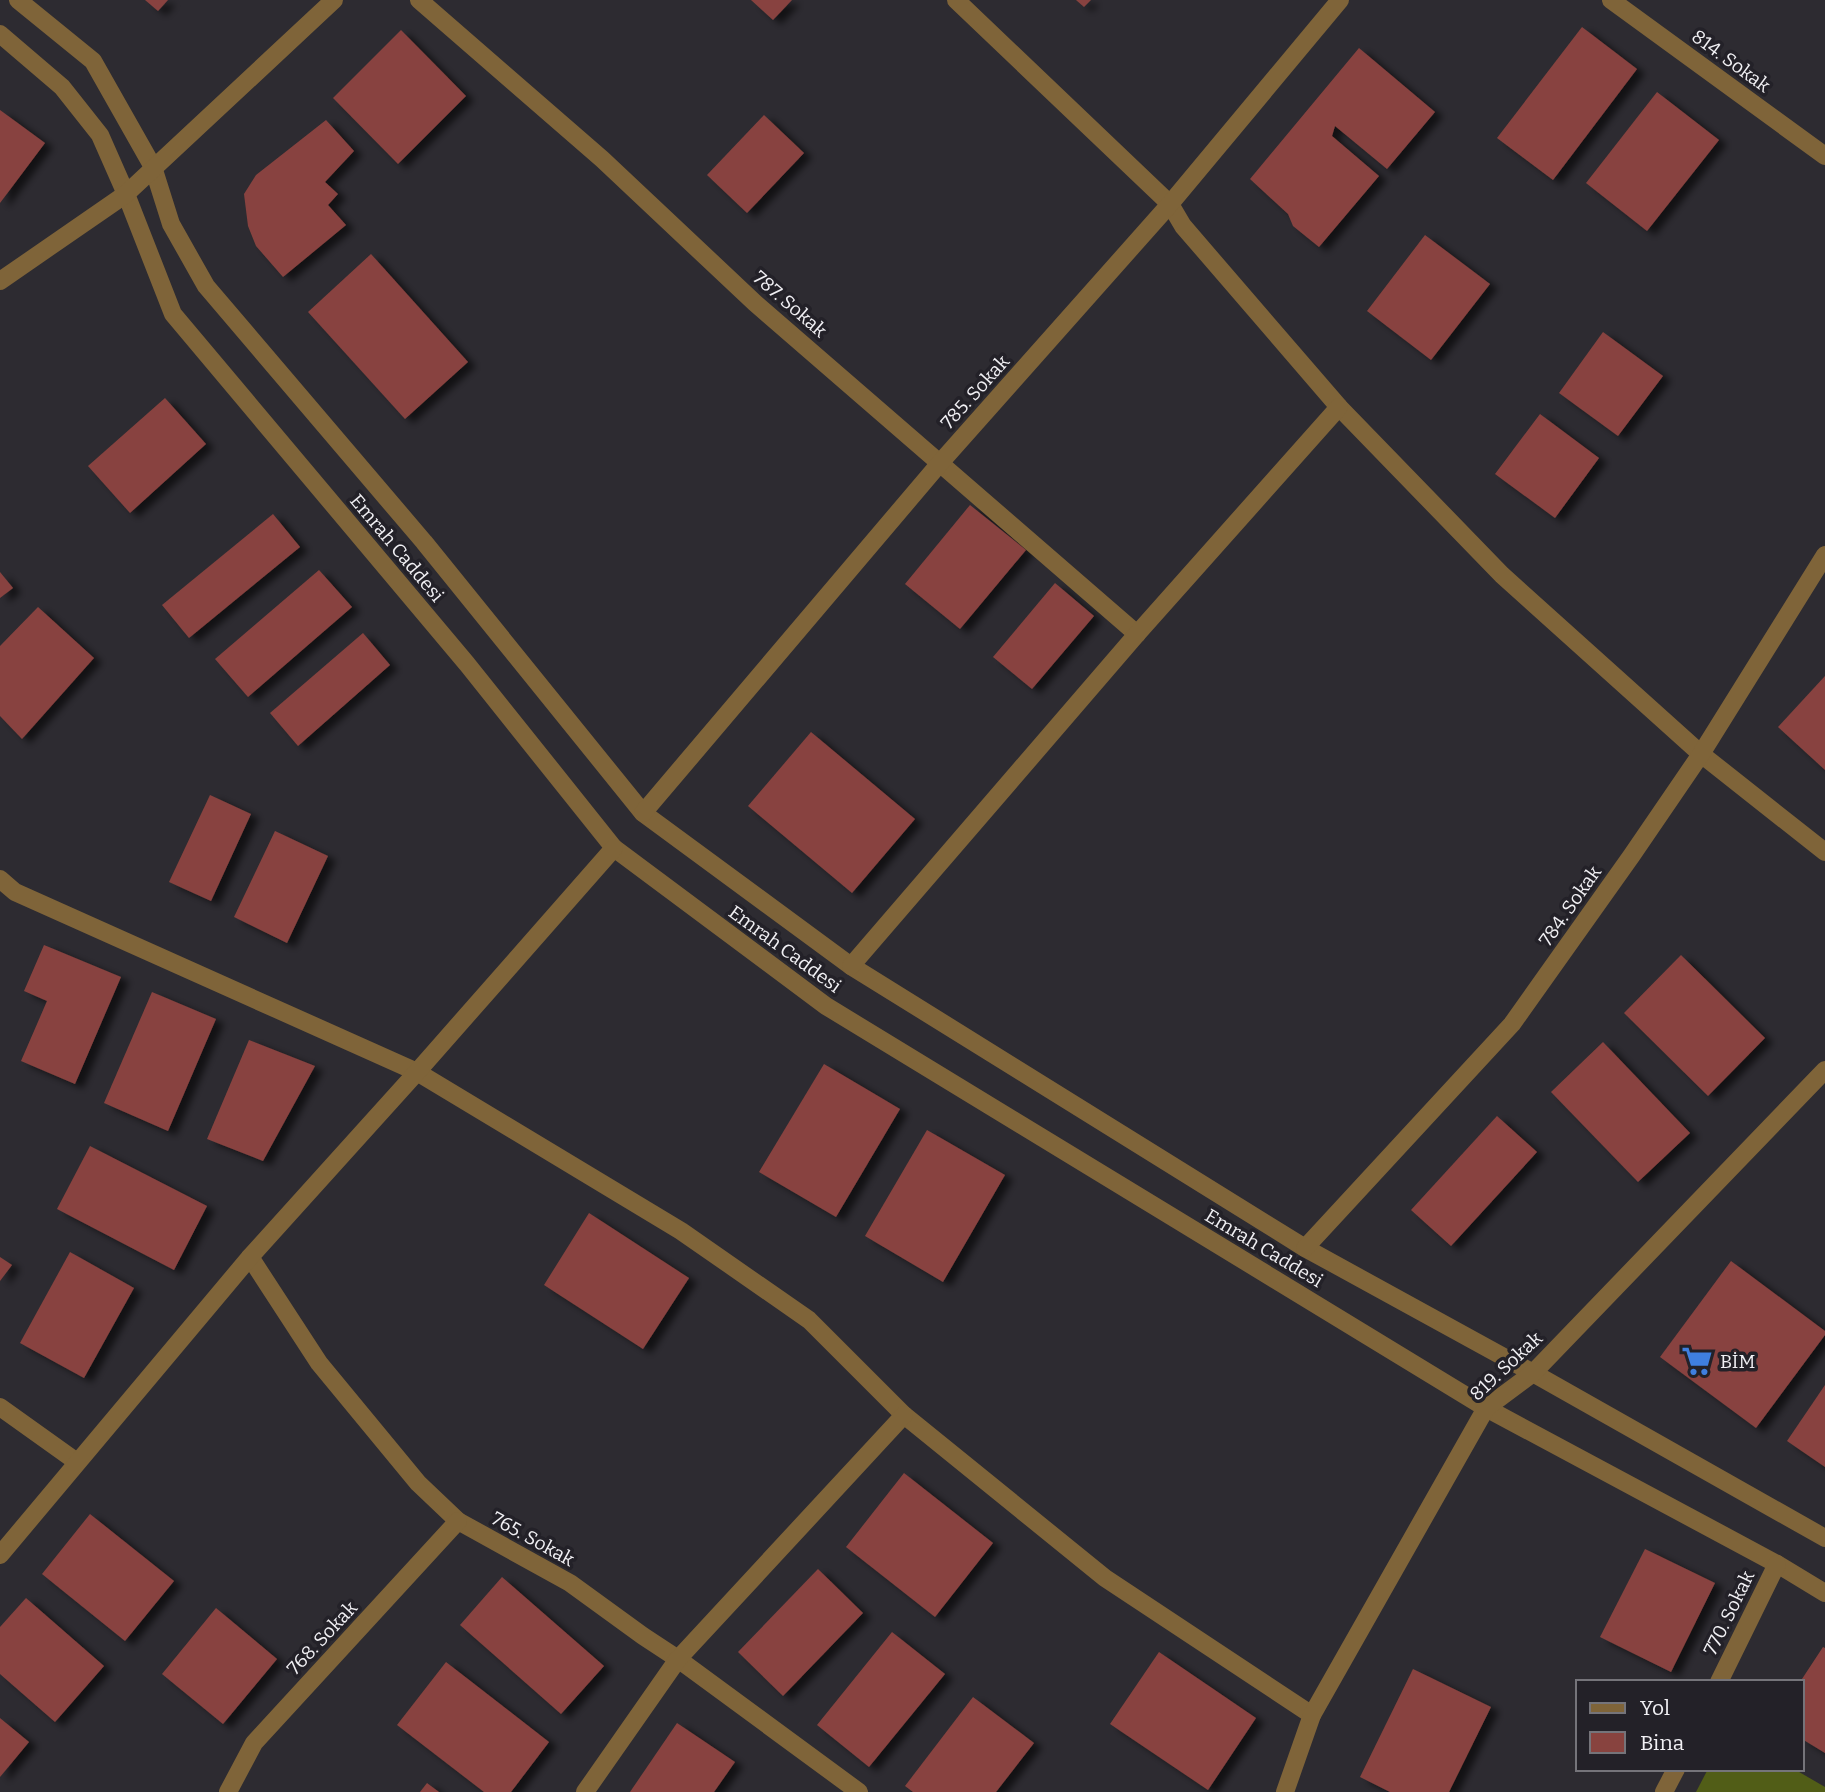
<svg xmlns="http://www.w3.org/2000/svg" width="1825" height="1792" viewBox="0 0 1825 1792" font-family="Bitter,serif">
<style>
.green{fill:#515d17}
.building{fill:#88433f;filter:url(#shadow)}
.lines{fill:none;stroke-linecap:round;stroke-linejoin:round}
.minor{stroke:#7f6439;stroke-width:18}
.labels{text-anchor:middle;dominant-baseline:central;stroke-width:7;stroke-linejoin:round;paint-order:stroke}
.street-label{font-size:19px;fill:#f1f0f4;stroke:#232128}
.poi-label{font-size:19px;fill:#f1f0f4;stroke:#232128;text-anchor:start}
</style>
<defs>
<filter id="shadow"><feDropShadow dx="8" dy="4.5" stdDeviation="3.5" flood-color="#0009"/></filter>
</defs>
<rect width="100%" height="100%" fill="#2d2b31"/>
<path class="green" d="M 1708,1769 L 1794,1769 L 1825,1787 L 1825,1792 L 1696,1792 Z"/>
<g class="building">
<path d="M 145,0 L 168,0 L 158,11 Z"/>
<path d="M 751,0 L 792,0 L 773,20 Z"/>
<path d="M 1076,0 L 1091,0 L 1084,7 Z"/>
<path d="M 1582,27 L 1637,69 L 1553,180 L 1497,138 Z"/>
<path d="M 401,30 L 466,96 L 398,164 L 333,98 Z"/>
<path d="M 1359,48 L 1435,112 L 1387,169 L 1335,126 L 1332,136 L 1379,176 L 1319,247 L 1293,226 L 1288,214 L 1250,179 Z"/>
<path d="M 1657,92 L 1719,140 L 1647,231 L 1586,183 Z"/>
<path d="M 0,110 L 45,143 L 0,203 Z"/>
<path d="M 764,115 L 804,153 L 747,213 L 707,175 Z"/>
<path d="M 326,120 L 354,151 L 325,182 L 338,194 L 328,205 L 346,225 L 283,277 L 256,246 L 248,226 L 244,194 L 256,175 Z"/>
<path d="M 1425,235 L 1490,284 L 1431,360 L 1367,311 Z"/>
<path d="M 371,254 L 468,362 L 405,419 L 308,312 Z"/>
<path d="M 1603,332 L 1663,376 L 1618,436 L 1559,393 Z"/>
<path d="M 165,398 L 206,444 L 130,513 L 88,466 Z"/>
<path d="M 1540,414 L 1599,458 L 1555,518 L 1495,474 Z"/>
<path d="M 970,505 L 1026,550 L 960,629 L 905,584 Z"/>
<path d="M 273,514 L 300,547 L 189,638 L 162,605 Z"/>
<path d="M 319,570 L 352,607 L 248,697 L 215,659 Z"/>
<path d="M 0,572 L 13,588 L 0,598 Z"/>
<path d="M 1055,583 L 1094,616 L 1032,689 L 993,657 Z"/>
<path d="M 38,607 L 94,658 L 22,739 L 0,716 L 0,646 Z"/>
<path d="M 363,633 L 390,665 L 298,746 L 270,713 Z"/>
<path d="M 1825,676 L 1825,770 L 1778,727 Z"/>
<path d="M 811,732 L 915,819 L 852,893 L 748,806 Z"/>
<path d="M 210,795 L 251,814 L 211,901 L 169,882 Z"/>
<path d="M 275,831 L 328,856 L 287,943 L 234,917 Z"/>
<path d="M 44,945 L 121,977 L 75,1084 L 21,1061 L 47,1001 L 24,991 Z"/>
<path d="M 1681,955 L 1765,1038 L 1708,1096 L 1624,1013 Z"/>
<path d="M 152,992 L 216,1019 L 168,1131 L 104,1103 Z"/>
<path d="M 249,1040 L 315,1066 L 263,1161 L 207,1139 Z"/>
<path d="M 1603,1042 L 1690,1133 L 1638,1182 L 1551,1092 Z"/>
<path d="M 824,1064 L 900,1109 L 836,1217 L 759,1172 Z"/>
<path d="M 1497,1116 L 1537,1152 L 1451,1246 L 1411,1210 Z"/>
<path d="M 927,1130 L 1005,1175 L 943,1282 L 865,1236 Z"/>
<path d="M 90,1146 L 207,1206 L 174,1270 L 57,1209 Z"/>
<path d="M 589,1213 L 689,1278 L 643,1349 L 544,1285 Z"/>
<path d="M 70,1252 L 134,1288 L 84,1378 L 20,1343 Z"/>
<path d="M 0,1257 L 12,1265 L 0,1281 Z"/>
<path d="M 1731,1261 L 1825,1331 L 1825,1335 L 1756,1428 L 1660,1357 Z"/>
<path d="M 1825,1385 L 1825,1467 L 1787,1441 Z"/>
<path d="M 904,1473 L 993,1543 L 935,1617 L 846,1547 Z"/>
<path d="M 90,1514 L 174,1581 L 125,1641 L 42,1574 Z"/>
<path d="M 1645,1549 L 1715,1583 L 1671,1672 L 1600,1637 Z"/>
<path d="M 818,1569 L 863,1613 L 783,1696 L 738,1652 Z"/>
<path d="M 502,1577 L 604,1666 L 561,1714 L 460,1625 Z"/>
<path d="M 26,1598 L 104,1666 L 55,1722 L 0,1674 L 0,1627 Z"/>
<path d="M 216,1608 L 277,1659 L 223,1724 L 162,1674 Z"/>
<path d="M 892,1632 L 945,1674 L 869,1767 L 817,1725 Z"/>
<path d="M 1823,1647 L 1825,1648 L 1825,1753 L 1802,1739 L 1802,1682 L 1800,1682 Z"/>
<path d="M 1159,1652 L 1256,1718 L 1208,1790 L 1110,1724 Z"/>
<path d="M 446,1662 L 549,1742 L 511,1792 L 484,1792 L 397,1725 Z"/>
<path d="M 1413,1669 L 1491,1707 L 1449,1792 L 1390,1792 L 1360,1777 Z"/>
<path d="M 973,1697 L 1034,1743 L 996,1792 L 913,1792 L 905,1786 Z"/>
<path d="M 0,1718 L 29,1742 L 0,1777 Z"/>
<path d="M 677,1723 L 735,1762 L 714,1792 L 630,1792 Z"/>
<path d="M 427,1783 L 439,1792 L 420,1792 Z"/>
</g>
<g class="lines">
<g class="minor">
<path d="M 18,0 L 93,61 L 153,167 L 171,224 L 206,286 L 424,542 L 643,813 L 851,966 L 1305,1248 L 1533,1373 L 1825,1538"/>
<path d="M 419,0 L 602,159 L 755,303 L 1137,634"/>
<path d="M 956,0 L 1170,204 L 1183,226 L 1339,407 L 1502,575 L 1701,754 L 1825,852"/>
<path d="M 1611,0 L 1825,156"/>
<path d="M 0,34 L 62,87 L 100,135 L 126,194 L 173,314 L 467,664 L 614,848 L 826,1006 L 1486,1408 L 1777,1564 L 1825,1593"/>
<path d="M 0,281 L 126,194 L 334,0"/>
<path d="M 643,813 L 940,463 L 1170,204 L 1340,0"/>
<path d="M 0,879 L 15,892 L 417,1072 L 681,1231 L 809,1320 L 904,1415 L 1105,1578 L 1312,1715"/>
<path d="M 851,966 L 1137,634 L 1339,407"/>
<path d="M 1305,1248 L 1512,1024 L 1632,855 L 1701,754 L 1825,555"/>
<path d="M 250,1257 L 319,1363 L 418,1483 L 458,1521 L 570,1583 L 643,1636 L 678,1659 L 859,1792"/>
<path d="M 0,1407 L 77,1462"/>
<path d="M 0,1555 L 250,1257 L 417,1072 L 614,848"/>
<path d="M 1719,1682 L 1777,1564"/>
<path d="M 228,1792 L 254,1743 L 458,1521"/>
<path d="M 585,1792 L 678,1659 L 904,1415"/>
<path d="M 1285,1792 L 1312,1715 L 1486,1408 L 1533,1373 L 1825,1070"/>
<path d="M 1664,1792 L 1676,1769"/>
</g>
</g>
<defs>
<g id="supermarket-bare" transform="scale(2.415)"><path d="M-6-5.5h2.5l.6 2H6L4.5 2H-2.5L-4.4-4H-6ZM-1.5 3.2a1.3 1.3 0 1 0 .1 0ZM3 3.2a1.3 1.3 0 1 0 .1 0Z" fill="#3f7fe0" stroke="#232128" stroke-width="2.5" paint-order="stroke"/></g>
</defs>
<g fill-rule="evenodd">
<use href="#supermarket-bare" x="1697" y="1361"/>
</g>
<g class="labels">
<g class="street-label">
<text transform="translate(1731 61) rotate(36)">814. Sokak</text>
<text transform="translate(790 304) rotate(41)">787. Sokak</text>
<text transform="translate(975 392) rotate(-48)">785. Sokak</text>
<text transform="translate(397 548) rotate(50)">Emrah Caddesi</text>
<text transform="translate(1570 906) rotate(-55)">784. Sokak</text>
<text transform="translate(785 949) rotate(36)">Emrah Caddesi</text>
<text transform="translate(1264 1248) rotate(31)">Emrah Caddesi</text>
<text transform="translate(1506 1366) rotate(-43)">819. Sokak</text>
<text transform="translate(533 1539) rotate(29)">765. Sokak</text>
<text transform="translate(1729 1613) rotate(-64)">770. Sokak</text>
<text transform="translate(322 1638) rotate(-47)">768. Sokak</text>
</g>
<g class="poi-label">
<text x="1720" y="1361">BİM</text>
</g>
</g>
<rect x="1576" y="1680" width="228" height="91" fill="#232128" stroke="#75747a" stroke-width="2"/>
<rect x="1590" y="1703" width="35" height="10" fill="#7f6439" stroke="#75747a" stroke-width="2"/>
<text x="1640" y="1715" font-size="21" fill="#f1f0f4">Yol</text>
<rect x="1590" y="1732" width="35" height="21" fill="#88433f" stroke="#75747a" stroke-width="2"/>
<text x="1640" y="1750" font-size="21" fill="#f1f0f4">Bina</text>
</svg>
